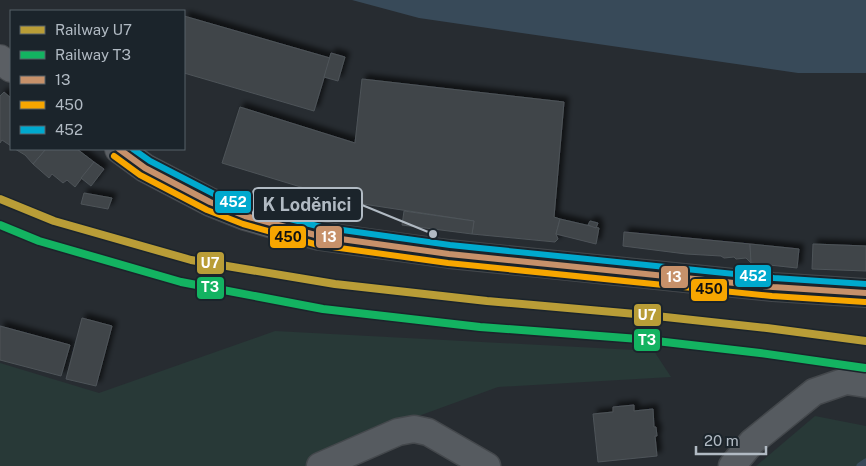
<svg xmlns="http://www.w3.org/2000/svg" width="866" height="466" viewBox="0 0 866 466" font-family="'Public Sans',sans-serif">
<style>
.green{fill:#283937}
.water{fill:#384a59}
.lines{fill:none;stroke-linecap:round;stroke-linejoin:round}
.stream{stroke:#384a59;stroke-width:7}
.building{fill:#404549;stroke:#4e5459;filter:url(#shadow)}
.street-casing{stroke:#44484c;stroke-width:29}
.secondary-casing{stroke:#44484c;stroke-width:30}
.street{stroke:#565b60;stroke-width:26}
.secondary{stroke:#5b5f64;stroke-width:28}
.bus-1-casing{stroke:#1b242b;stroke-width:10}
.bus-2-casing{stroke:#1b242b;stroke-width:10}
.bus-3-casing{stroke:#1b242b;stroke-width:10}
.bus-1{stroke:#c7916a;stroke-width:6}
.bus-2{stroke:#f7a600;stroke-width:6}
.bus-3{stroke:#00a9ce;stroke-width:6}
.rail-1-casing{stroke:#1b242b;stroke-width:11}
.rail-2-casing{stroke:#1b242b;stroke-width:11}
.rail-1{stroke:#b99d37;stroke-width:8}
.rail-2{stroke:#13b361;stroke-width:8}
.leader{fill:none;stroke:#b1bac3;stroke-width:2}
.callout-dot{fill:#b1bac3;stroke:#1b242b;stroke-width:2}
.callout{fill:#1b242b;stroke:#b1bac3;stroke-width:2}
.callout-label{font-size:18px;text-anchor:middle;font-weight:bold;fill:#b1bac3}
.line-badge{stroke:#1b242b;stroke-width:2}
.badge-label{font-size:14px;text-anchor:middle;font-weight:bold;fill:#fff}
.pale-badge-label{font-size:14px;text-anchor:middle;font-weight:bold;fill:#111}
</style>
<defs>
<filter id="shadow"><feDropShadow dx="4.5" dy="-4.5" stdDeviation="2.5" flood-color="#0009"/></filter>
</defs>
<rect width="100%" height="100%" fill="#272c31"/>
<g class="green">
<path d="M 275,331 L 654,351 L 671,377 L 498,387 L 413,418 L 308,466 L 0,466 L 0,363 L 99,393 Z"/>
<path d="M 815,416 L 866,426 L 866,466 L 756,466 Z"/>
</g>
<path class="water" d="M 352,0 L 866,0 L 866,73 L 798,73 L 419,18 Z"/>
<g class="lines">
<path class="stream" d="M 860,466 L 866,462"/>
</g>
<g class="building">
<path d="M 184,16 L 330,58 L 314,111 L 184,73 Z"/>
<path d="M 331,53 L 345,57 L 338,81 L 324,77 Z"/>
<path d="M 362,79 L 564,102 L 554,217 L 560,219 L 556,234 L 558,239 L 555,242 L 472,234 L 474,221 L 350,202 L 222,163 L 240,107 L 355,143 Z"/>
<path d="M 4,92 L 11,98 L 11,146 L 2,140 L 0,143 L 0,96 Z"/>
<path d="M 15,149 L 46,149 L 33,164 L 25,155 Z"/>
<path d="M 46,149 L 77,149 L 94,162 L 75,187 L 67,180 L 63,183 L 52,174 L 49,178 L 33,164 Z"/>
<path d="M 94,162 L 104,169 L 91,186 L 81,178 Z"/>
<path d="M 84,193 L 112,198 L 108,209 L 81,204 Z"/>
<path d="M 404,211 L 474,221 L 472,234 L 402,225 Z"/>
<path d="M 560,219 L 599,228 L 596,244 L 556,234 Z"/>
<path d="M 590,221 L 598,223 L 596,228 L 588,225 Z"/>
<path d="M 624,232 L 750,244 L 751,263 L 746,258 L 736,259 L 734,257 L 724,258 L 721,256 L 686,254 L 623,246 Z"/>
<path d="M 750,244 L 799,249 L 797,268 L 751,263 Z"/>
<path d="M 813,244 L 866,246 L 866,271 L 812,269 Z"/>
<path d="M 82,318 L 112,326 L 96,386 L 66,379 Z"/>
<path d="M 0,326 L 70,345 L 61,376 L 0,360 Z"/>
<path d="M 634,405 L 634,411 L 653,409 L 654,427 L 656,427 L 657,436 L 655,436 L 657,456 L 598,462 L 593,414 L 613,412 L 613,407 Z"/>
</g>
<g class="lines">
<g class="street-casing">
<g id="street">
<path d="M 320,466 L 398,432 L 414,429 L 428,432 L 487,466"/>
<path d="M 732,466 L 752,442 L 814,392 L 846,381 L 866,384"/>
</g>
</g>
<g class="secondary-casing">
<g id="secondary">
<path d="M 0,59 L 11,68"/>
<path d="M 119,149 L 145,168 L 210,202 L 245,216 L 276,225 L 319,236 L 449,254 L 773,287 L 866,293"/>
</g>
</g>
<use href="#street" class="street"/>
<use href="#secondary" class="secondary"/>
<g class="bus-1-casing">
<path id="bus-1" d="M 119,149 L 145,168 L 210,202 L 245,216 L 319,236 L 449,254 L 773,287 L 866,293"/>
</g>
<g class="bus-2-casing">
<path id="bus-2" d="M 114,156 L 140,175 L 207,210 L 243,224 L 318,245 L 448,263 L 772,296 L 865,302"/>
</g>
<g class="bus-3-casing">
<path id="bus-3" d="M 133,149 L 150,161 L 214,194 L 248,208 L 321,227 L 450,245 L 774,278 L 866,284"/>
</g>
<use href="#bus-1" class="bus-1"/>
<use href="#bus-2" class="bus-2"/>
<use href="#bus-3" class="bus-3"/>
<g class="rail-1-casing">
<path id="rail-1" d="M 0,199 L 54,221 L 191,260 L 335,284 L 487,301 L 647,315 L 767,328 L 866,341"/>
</g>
<g class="rail-2-casing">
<path id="rail-2" d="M 0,225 L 39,241 L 181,282 L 323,309 L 480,327 L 639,339 L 760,353 L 865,368"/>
</g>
<use href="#rail-1" class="rail-1"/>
<use href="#rail-2" class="rail-2"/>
</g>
<path class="leader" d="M433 234L362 205"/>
<circle class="callout-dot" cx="433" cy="234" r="5"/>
<rect class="callout" x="253" y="188" width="109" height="33" rx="5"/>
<g class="callout-label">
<text x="307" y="211">K Loděnici</text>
</g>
<g class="line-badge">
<rect x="214" y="190" width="38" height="24" rx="5" fill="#00a9ce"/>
<rect x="269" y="225" width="38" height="24" rx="5" fill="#f7a600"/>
<rect x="315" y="225" width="28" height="24" rx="5" fill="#c7916a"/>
<rect x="196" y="251" width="29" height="24" rx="5" fill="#b99d37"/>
<rect x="734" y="264" width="38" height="24" rx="5" fill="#00a9ce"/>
<rect x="660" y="265" width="29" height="24" rx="5" fill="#c7916a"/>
<rect x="196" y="276" width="29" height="24" rx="5" fill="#13b361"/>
<rect x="690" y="278" width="38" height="24" rx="5" fill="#f7a600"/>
<rect x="633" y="303" width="29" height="24" rx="5" fill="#b99d37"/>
<rect x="633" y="328" width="28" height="24" rx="5" fill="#13b361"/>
</g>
<g class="badge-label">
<text x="233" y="207">452</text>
<text x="329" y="242">13</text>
<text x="210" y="268">U7</text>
<text x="753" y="281">452</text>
<text x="674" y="282">13</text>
<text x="210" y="292">T3</text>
<text x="647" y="320">U7</text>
<text x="647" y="345">T3</text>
</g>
<g class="pale-badge-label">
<text x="288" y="242">450</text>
<text x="709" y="294">450</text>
</g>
<rect x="10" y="10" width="175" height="140" fill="#1b242b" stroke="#576068"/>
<rect x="20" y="26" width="25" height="8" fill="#b99d37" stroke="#576068"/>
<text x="55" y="35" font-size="15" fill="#b1bac3">Railway U7</text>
<rect x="20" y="51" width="25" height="8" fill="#13b361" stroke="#576068"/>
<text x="55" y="60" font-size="15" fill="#b1bac3">Railway T3</text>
<rect x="20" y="76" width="25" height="8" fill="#c7916a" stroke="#576068"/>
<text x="55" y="85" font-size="15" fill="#b1bac3">13</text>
<rect x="20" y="101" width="25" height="8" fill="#f7a600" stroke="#576068"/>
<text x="55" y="110" font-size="15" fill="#b1bac3">450</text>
<rect x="20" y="126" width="25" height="8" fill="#00a9ce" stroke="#576068"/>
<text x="55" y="135" font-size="15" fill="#b1bac3">452</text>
<path d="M696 446v8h70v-8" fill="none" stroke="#b1bac3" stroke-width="2.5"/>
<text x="704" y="446" font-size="15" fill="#b1bac3" stroke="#1b242b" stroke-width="4" paint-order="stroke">20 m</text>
</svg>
